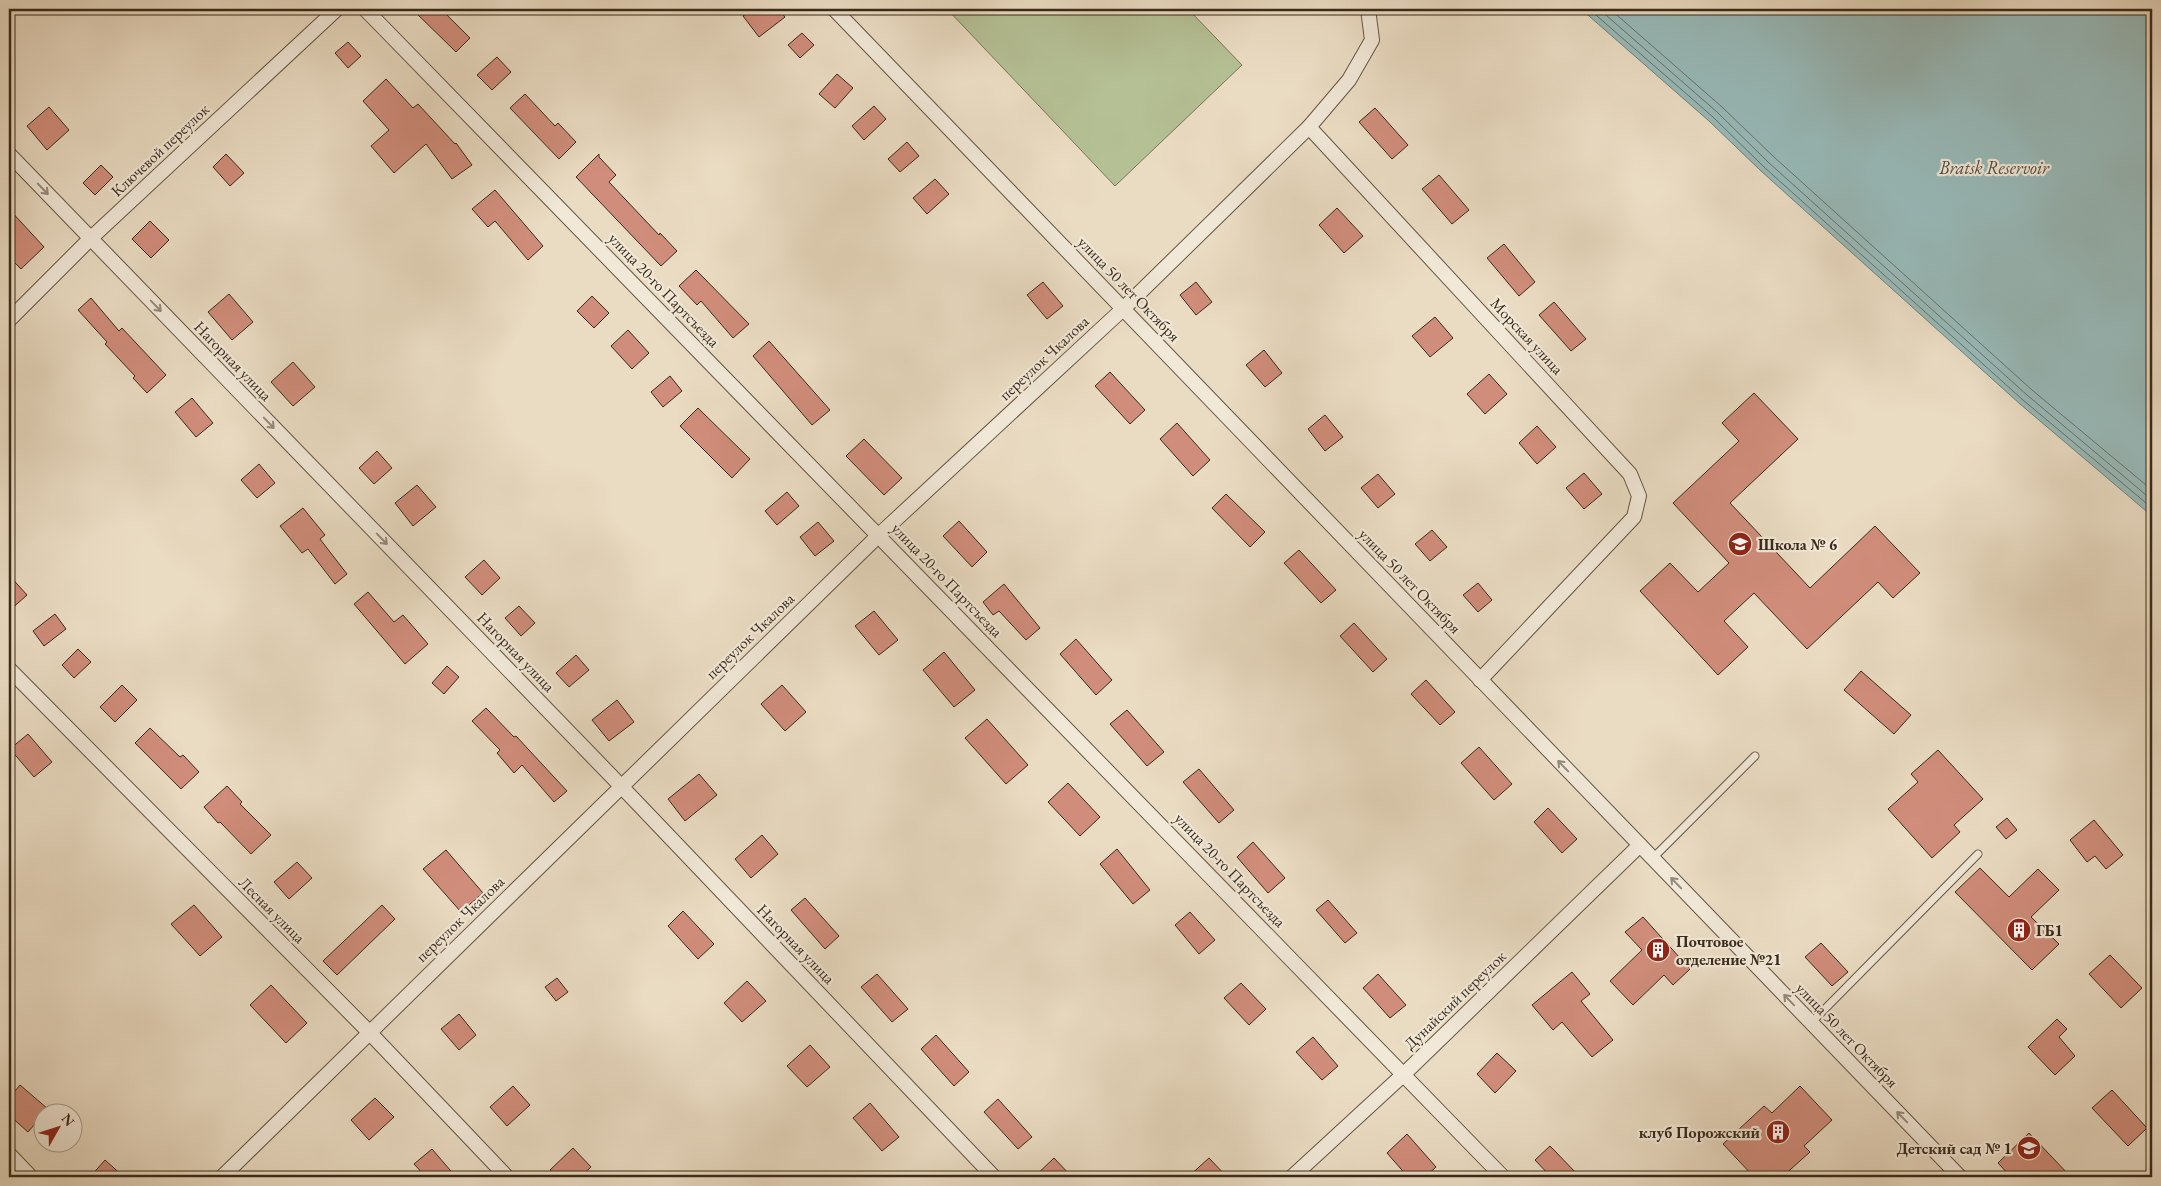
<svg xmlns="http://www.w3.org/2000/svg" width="2161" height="1186" viewBox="0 0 2161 1186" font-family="'EB Garamond',serif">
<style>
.green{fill:#b5c095;stroke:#777557}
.water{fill:#98bab9;stroke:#728079}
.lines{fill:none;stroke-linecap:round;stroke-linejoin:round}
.shore{stroke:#687269;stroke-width:1}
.building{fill:#d08d7b;stroke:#392a19}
.service-casing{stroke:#655644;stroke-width:9}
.minor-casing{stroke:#655644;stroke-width:16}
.service{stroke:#f1e8d8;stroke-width:7}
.minor{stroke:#f1e8d8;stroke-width:14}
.oneway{stroke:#958978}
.labels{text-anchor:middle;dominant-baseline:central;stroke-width:4.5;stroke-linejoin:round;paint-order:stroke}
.street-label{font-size:16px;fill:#392a19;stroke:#f1e8d8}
.poi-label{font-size:16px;font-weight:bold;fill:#392a19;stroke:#f1e8d8;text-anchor:start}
.water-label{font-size:18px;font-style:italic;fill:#514e41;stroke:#f1e8d8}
</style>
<rect width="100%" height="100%" fill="#eadcc3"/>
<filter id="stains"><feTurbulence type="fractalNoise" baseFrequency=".004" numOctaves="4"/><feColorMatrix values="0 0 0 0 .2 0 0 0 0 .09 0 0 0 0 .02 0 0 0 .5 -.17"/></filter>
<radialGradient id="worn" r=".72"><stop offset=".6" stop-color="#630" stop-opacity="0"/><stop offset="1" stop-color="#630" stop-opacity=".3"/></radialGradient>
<path class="green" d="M 947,9 L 1188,9 L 1242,65 L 1115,186 Z"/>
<path class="water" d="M 1581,9 L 2152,9 L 2152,516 L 2020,404 L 1761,171 L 1709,121 Z"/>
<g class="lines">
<g class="shore">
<path d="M 1589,9 L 1713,117 L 1764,167 L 2023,400 L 2152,508"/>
<path d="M 1599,9 L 1717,112 L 1768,162 L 2027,395 L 2152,500"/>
<path d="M 1610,9 L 1722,107 L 1774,157 L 2032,390 L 2152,490"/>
</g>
</g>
<g class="building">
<path d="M 412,9 L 441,9 L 470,38 L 456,52 Z"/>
<path d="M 753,9 L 778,9 L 785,17 L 759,37 L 743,16 Z"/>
<path d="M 802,33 L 814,45 L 800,58 L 788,45 Z"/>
<path d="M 348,42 L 361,56 L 348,68 L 335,53 Z"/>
<path d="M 497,57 L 511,72 L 492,90 L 477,75 Z"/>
<path d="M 837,74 L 853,88 L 835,108 L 819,94 Z"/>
<path d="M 386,79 L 413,108 L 418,104 L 455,144 L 456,143 L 472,165 L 452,179 L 426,144 L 394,173 L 371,146 L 389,130 L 363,101 Z"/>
<path d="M 525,94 L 555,126 L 558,123 L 576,142 L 559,159 L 510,108 Z"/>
<path d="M 874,106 L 886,119 L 864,140 L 852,126 Z"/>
<path d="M 49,107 L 69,130 L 47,150 L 27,126 Z"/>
<path d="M 1375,108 L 1408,145 L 1392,159 L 1359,122 Z"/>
<path d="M 907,142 L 919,156 L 900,172 L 888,159 Z"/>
<path d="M 226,154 L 244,173 L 230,186 L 213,167 Z"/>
<path d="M 599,154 L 599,157 L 616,175 L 609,182 L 659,235 L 660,233 L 677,251 L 661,266 L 576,177 Z"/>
<path d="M 101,165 L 113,177 L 95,195 L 83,183 Z"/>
<path d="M 1439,175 L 1469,210 L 1452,224 L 1422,189 Z"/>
<path d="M 935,179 L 949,194 L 927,214 L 913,198 Z"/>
<path d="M 495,190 L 543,246 L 528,260 L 495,221 L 488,227 L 472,209 Z"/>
<path d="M 1337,208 L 1363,236 L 1344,253 L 1319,225 Z"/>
<path d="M 9,209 L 44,247 L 21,269 L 9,257 Z"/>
<path d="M 150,221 L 169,240 L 151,258 L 132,239 Z"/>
<path d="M 1504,244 L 1535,282 L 1519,296 L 1487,258 Z"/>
<path d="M 696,270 L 749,324 L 733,338 L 701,301 L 697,305 L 679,286 Z"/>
<path d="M 1043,282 L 1063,306 L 1047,319 L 1027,295 Z"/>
<path d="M 1196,282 L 1212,302 L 1196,315 L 1180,295 Z"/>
<path d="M 229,294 L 253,322 L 232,340 L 208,312 Z"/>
<path d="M 592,296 L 609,313 L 594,328 L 577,311 Z"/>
<path d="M 91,298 L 119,331 L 122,328 L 166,375 L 147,393 L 133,378 L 135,376 L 105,344 L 107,342 L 78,310 Z"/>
<path d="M 1554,302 L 1586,339 L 1571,351 L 1539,315 Z"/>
<path d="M 1435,317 L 1453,338 L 1430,357 L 1412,336 Z"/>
<path d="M 628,330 L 649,353 L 632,369 L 611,346 Z"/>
<path d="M 769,341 L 830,410 L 812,425 L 753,356 Z"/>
<path d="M 1264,350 L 1282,373 L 1265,387 L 1246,365 Z"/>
<path d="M 293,362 L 315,387 L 293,406 L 271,382 Z"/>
<path d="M 1110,372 L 1145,410 L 1130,424 L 1095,386 Z"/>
<path d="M 1489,374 L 1507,394 L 1485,414 L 1467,394 Z"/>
<path d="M 670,376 L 682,391 L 663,407 L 651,392 Z"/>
<path d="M 1754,393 L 1798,439 L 1730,503 L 1810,588 L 1875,526 L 1920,573 L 1893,598 L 1878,582 L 1807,649 L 1754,593 L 1724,621 L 1748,647 L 1718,675 L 1640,591 L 1670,563 L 1698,592 L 1729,563 L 1673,503 L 1739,441 L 1722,423 Z"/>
<path d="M 192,398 L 213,423 L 196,437 L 175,412 Z"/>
<path d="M 698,408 L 750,459 L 732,478 L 680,426 Z"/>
<path d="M 1325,415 L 1343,437 L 1325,451 L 1308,429 Z"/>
<path d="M 1177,423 L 1210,460 L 1193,476 L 1160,439 Z"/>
<path d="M 1537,426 L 1556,447 L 1537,464 L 1519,443 Z"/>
<path d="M 864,439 L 902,478 L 884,495 L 846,456 Z"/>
<path d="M 377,451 L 392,468 L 374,484 L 359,468 Z"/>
<path d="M 259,464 L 275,483 L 257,498 L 241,480 Z"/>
<path d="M 1584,473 L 1602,494 L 1584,509 L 1566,488 Z"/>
<path d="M 1378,474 L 1395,494 L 1378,508 L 1361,488 Z"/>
<path d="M 417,485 L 436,507 L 413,526 L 395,503 Z"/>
<path d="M 787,492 L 799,506 L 777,525 L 765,511 Z"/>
<path d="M 1226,494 L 1265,532 L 1250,547 L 1212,508 Z"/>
<path d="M 303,508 L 325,535 L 320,539 L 347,574 L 335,584 L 308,549 L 302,553 L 280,526 Z"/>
<path d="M 959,521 L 987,552 L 972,567 L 943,536 Z"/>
<path d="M 818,522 L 834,541 L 815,556 L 800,537 Z"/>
<path d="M 1432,530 L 1447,547 L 1430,561 L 1415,544 Z"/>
<path d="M 1299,550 L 1336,590 L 1321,603 L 1284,563 Z"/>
<path d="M 484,560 L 500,578 L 482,595 L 465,577 Z"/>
<path d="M 9,575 L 27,595 L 9,611 Z"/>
<path d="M 1478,583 L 1492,600 L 1478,612 L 1463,595 Z"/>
<path d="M 1004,584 L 1040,628 L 1026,640 L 999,611 L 993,615 L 983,602 Z"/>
<path d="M 368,592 L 394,622 L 403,615 L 428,644 L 405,664 L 354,604 Z"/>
<path d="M 519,606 L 535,623 L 521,636 L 505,618 Z"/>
<path d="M 874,611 L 898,640 L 879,655 L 855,626 Z"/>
<path d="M 55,614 L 66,629 L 44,646 L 33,631 Z"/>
<path d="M 1354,623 L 1387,659 L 1373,672 L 1340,636 Z"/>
<path d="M 1076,639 L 1112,680 L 1096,695 L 1060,654 Z"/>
<path d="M 78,649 L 91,662 L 74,678 L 62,665 Z"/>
<path d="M 944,652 L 975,690 L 954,707 L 923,670 Z"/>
<path d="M 576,655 L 589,670 L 569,687 L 556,673 Z"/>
<path d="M 447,666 L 459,677 L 444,694 L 432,683 Z"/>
<path d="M 1861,671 L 1911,715 L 1894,734 L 1844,690 Z"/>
<path d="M 1426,680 L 1455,712 L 1440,725 L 1411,694 Z"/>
<path d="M 122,685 L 137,700 L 115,722 L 100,707 Z"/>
<path d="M 782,685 L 806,712 L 785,731 L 761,704 Z"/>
<path d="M 617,700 L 634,722 L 609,741 L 592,720 Z"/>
<path d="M 486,708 L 514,737 L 516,736 L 567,791 L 554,802 L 522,765 L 514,773 L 497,753 L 500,750 L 472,721 Z"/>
<path d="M 1127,710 L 1164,752 L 1147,766 L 1110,724 Z"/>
<path d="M 987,719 L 1028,765 L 1006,784 L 965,738 Z"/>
<path d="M 150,728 L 180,757 L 183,755 L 199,772 L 181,789 L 135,743 Z"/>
<path d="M 28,734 L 52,762 L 34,777 L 10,749 Z"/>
<path d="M 1479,747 L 1512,784 L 1494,800 L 1461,763 Z"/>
<path d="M 1938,750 L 1983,799 L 1954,825 L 1960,832 L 1932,858 L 1888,809 L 1918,782 L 1911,774 Z"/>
<path d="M 1199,769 L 1234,810 L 1219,823 L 1183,782 Z"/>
<path d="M 699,774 L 717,795 L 685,821 L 668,799 Z"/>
<path d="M 1068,783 L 1100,817 L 1080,836 L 1048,802 Z"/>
<path d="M 227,786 L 242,802 L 240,804 L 271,835 L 251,854 L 220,822 L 218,823 L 204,807 Z"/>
<path d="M 1548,808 L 1577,839 L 1562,853 L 1534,822 Z"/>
<path d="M 2007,818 L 2017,830 L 2006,839 L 1996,827 Z"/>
<path d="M 2094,820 L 2123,855 L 2106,869 L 2095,856 L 2087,862 L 2070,840 Z"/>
<path d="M 762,835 L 778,854 L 751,878 L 735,859 Z"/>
<path d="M 1253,842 L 1285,878 L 1268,893 L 1237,857 Z"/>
<path d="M 1117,849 L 1150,890 L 1133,904 L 1100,864 Z"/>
<path d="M 446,850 L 483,893 L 461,912 L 423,869 Z"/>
<path d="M 297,862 L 312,878 L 289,899 L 274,882 Z"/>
<path d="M 1980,868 L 2009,897 L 2038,869 L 2059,890 L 2031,917 L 2059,944 L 2032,970 L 1955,892 Z"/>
<path d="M 805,898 L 839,936 L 825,949 L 791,910 Z"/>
<path d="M 1328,900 L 1357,933 L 1345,943 L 1316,910 Z"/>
<path d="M 194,905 L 222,937 L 200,956 L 171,924 Z"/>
<path d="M 382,905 L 395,919 L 337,975 L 323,961 Z"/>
<path d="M 683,911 L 714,944 L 698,959 L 668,926 Z"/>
<path d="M 1190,912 L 1215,940 L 1199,954 L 1175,925 Z"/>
<path d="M 1643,917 L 1690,969 L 1673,985 L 1664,975 L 1633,1005 L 1610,981 L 1642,950 L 1625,932 Z"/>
<path d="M 1821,943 L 1848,972 L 1832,986 L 1805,957 Z"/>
<path d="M 2110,955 L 2142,988 L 2121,1008 L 2089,974 Z"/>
<path d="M 1572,972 L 1590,994 L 1581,1001 L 1613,1040 L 1592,1057 L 1562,1022 L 1553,1030 L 1532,1005 Z"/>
<path d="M 877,974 L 908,1009 L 892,1022 L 861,987 Z"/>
<path d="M 1378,974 L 1406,1005 L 1390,1018 L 1363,988 Z"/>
<path d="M 557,978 L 568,992 L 556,1001 L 545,987 Z"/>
<path d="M 747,981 L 766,1001 L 742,1022 L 724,1003 Z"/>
<path d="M 1241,983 L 1266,1009 L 1249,1025 L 1224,998 Z"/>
<path d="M 271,985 L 307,1023 L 286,1043 L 250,1005 Z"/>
<path d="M 459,1014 L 476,1035 L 459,1050 L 441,1029 Z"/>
<path d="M 2057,1019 L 2067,1029 L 2059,1037 L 2075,1056 L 2055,1075 L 2028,1047 Z"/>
<path d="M 936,1035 L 969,1072 L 954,1086 L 921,1049 Z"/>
<path d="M 1313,1037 L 1338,1066 L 1322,1080 L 1296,1052 Z"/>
<path d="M 810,1045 L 830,1067 L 807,1087 L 787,1066 Z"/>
<path d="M 1497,1053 L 1516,1071 L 1495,1093 L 1477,1074 Z"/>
<path d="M 20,1085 L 48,1109 L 28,1132 L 9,1115 L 9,1098 Z"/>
<path d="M 513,1086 L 530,1105 L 507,1126 L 490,1107 Z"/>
<path d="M 1800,1086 L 1832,1120 L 1804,1146 L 1810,1152 L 1782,1177 L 1754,1177 L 1723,1144 L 1764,1106 L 1772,1113 Z"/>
<path d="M 2112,1090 L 2147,1128 L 2128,1146 L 2092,1108 Z"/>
<path d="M 375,1098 L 394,1117 L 369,1140 L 351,1120 Z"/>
<path d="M 998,1099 L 1032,1137 L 1018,1149 L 984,1112 Z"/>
<path d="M 870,1103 L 899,1137 L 882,1151 L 853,1118 Z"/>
<path d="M 2029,1133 L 2071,1177 L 2011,1177 L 1998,1163 Z"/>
<path d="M 1407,1134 L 1436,1167 L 1425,1177 L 1408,1177 L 1387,1153 Z"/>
<path d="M 1550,1146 L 1580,1177 L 1551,1177 L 1535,1160 Z"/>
<path d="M 573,1148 L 591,1167 L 580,1177 L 557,1177 L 550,1170 Z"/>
<path d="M 432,1149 L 456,1177 L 426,1177 L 414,1164 Z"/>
<path d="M 1054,1158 L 1072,1177 L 1034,1177 Z"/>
<path d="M 1209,1158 L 1227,1177 L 1188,1177 Z"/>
<path d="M 105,1160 L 124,1177 L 90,1177 Z"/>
</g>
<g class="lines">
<g class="service-casing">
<g id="service">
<path d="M 1653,858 L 1755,756"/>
<path d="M 1811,1023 L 1978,854"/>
</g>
</g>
<g class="minor-casing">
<g id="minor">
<path d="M 365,9 L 1503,1177"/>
<path d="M 834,9 L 1960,1177"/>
<path d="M 1368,9 L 1372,40 L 1349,80 L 1309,127 L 1630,474 L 1639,496 L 1634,517 L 1480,680"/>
<path d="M 9,154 L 621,786 L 994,1177"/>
<path d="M 9,320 L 90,239 L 337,9"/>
<path d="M 9,669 L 369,1032 L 507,1177"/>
<path d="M 9,1154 L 31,1177"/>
<path d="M 222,1177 L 879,535 L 1124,308 L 1309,127"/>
<path d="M 1292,1177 L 1404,1074 L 1640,845"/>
</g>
</g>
<use href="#service" class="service"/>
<use href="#minor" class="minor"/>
</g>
<defs><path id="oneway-shaft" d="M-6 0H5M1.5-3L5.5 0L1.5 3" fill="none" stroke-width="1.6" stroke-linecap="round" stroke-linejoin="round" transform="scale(1.25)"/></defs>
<g class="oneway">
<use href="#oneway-shaft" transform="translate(43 189) rotate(46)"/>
<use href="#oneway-shaft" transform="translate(156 306) rotate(46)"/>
<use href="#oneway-shaft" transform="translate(269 423) rotate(46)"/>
<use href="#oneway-shaft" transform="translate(382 539) rotate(46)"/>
<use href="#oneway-shaft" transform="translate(1563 766) rotate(-134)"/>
<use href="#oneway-shaft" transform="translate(1676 883) rotate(-134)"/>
<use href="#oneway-shaft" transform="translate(1789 1000) rotate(-134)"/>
<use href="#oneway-shaft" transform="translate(1902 1117) rotate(-134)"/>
</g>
<defs>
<g id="school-disc" transform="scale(1.25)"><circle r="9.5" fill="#8f2418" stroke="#f1e8d8"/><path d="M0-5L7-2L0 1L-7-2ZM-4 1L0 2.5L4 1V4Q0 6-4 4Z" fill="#fff"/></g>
<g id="building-disc" transform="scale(1.25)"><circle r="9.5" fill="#8f2418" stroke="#f1e8d8"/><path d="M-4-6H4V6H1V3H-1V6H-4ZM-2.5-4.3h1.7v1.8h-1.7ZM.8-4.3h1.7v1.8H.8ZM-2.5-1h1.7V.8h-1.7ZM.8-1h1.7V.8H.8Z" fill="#fff"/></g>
</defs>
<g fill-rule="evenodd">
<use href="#school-disc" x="1740" y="544"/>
<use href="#building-disc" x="2019" y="930"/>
<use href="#building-disc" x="1658" y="950"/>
<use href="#building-disc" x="1778" y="1132"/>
<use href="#school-disc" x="2029" y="1148"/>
</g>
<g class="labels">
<g class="street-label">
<text transform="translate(160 150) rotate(-43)">Ключевой переулок</text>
<text transform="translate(1129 289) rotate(46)">улица 50 лет Октября</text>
<text transform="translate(664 290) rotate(46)">улица 20-го Партсъезда</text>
<text transform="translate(1527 336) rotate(47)">Морская улица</text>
<text transform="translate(1044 358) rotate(-43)">переулок Чкалова</text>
<text transform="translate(233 361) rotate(46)">Нагорная улица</text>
<text transform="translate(947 580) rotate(46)">улица 20-го Партсъезда</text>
<text transform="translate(1410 581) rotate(46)">улица 50 лет Октября</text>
<text transform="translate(750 636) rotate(-44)">переулок Чкалова</text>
<text transform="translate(516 652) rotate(46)">Нагорная улица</text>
<text transform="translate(1230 870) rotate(46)">улица 20-го Партсъезда</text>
<text transform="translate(272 910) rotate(45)">Лесная улица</text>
<text transform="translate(460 919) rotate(-44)">переулок Чкалова</text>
<text transform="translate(796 944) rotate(46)">Нагорная улица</text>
<text transform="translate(1455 1000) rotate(-44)">Дунайский переулок</text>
<text transform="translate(1847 1035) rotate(46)">улица 50 лет Октября</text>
</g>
<g class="poi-label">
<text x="1758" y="544">Школа № 6</text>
<text x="2036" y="930">ГБ1</text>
<text x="1676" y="941">Почтовое<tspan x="1676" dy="18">отделение №21</tspan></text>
<text x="1760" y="1132" text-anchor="end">клуб Порожский</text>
<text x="2012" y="1148" text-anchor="end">Детский сад № 1</text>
</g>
<g class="water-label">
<text x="1994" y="167">Bratsk Reservoir</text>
</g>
</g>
<rect width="2161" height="1186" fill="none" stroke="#eadcc3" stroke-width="30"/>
<rect x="10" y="10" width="2141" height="1166" fill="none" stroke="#392a19" stroke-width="2.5"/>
<rect x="15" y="15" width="2131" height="1156" fill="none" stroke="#392a19"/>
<g transform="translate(58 1128) rotate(51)"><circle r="24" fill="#f1e8d8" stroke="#a79c8c"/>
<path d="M0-4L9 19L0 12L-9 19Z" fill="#8f2418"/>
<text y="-8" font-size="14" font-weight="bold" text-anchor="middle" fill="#392a19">N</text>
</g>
<rect width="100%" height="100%" filter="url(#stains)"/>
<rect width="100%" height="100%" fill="url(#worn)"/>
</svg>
